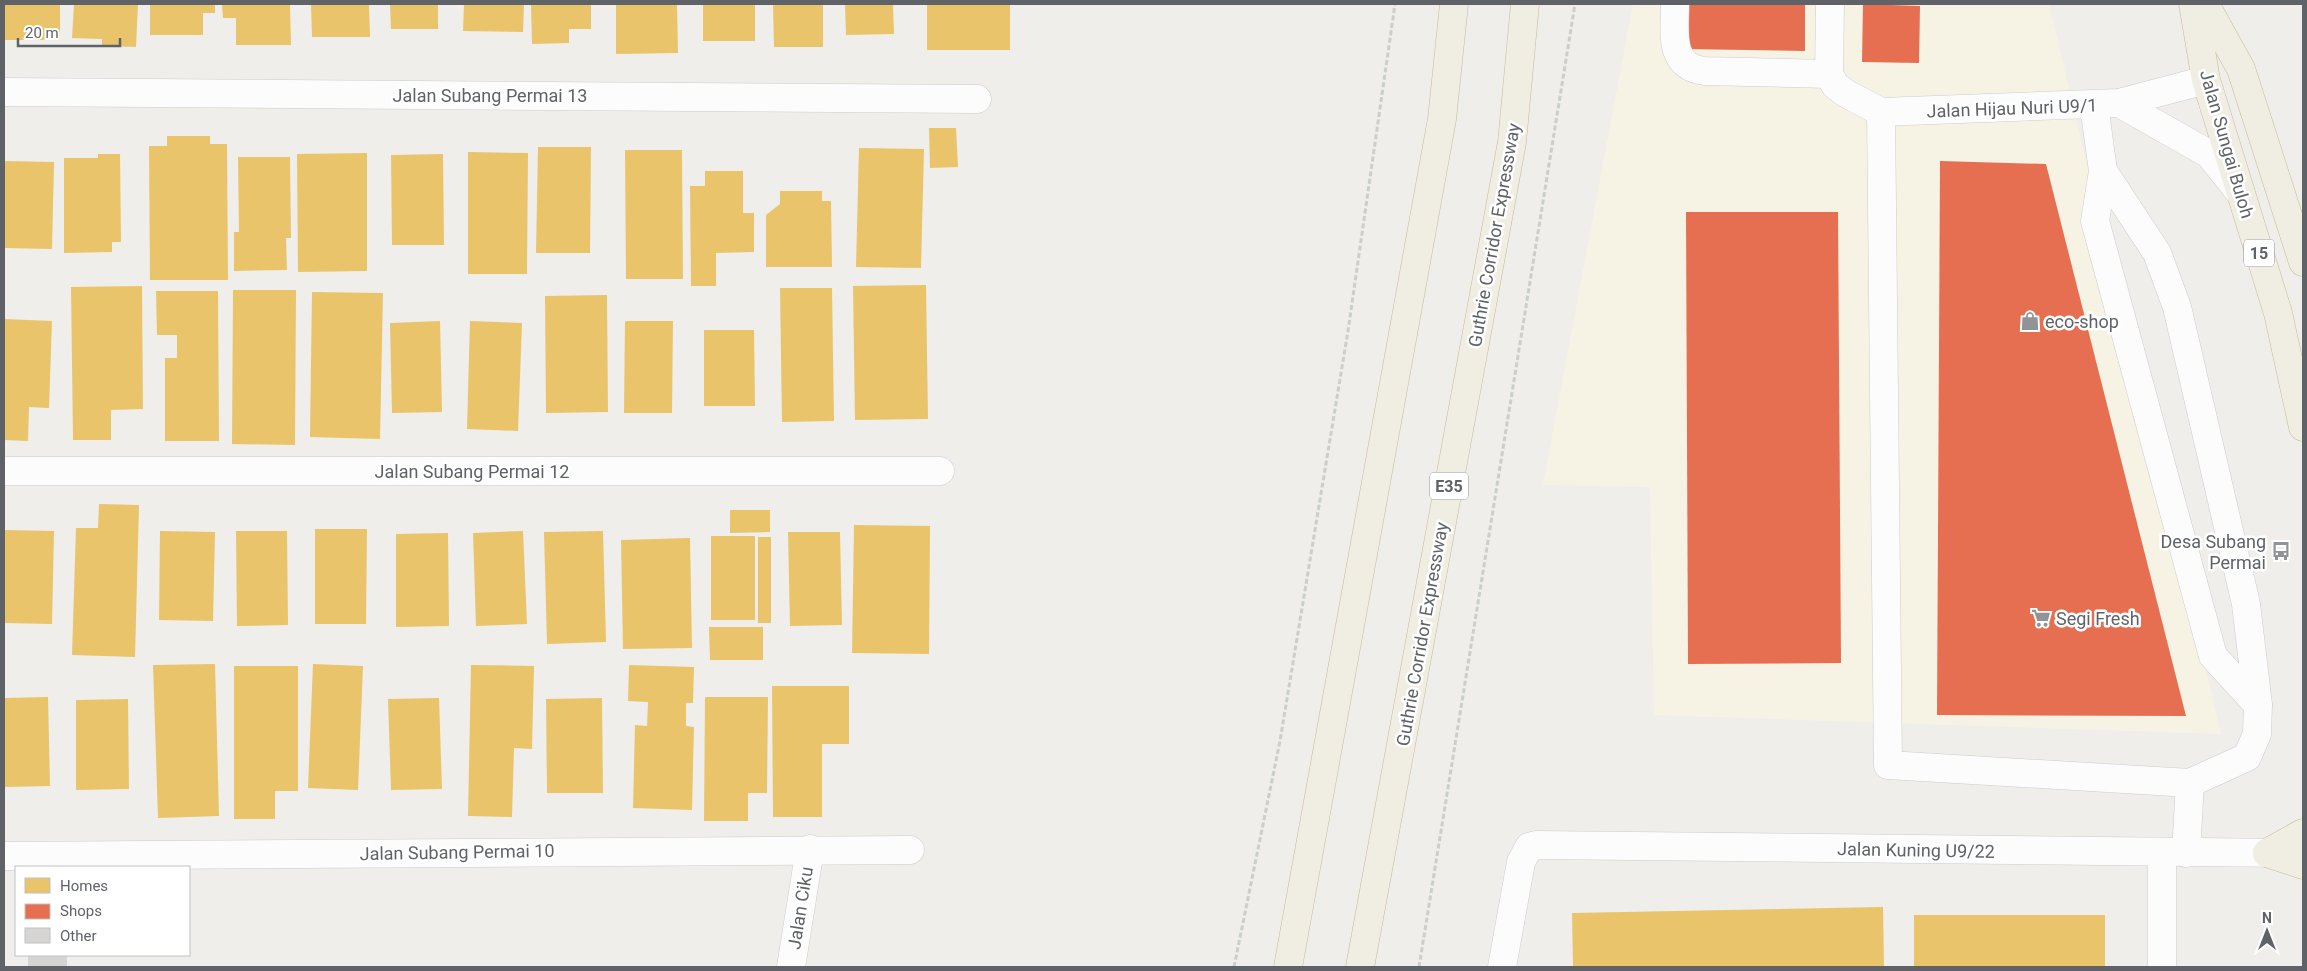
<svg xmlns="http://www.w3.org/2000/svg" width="2307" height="971" viewBox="0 0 2307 971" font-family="Roboto,sans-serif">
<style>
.commercial{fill:#f7f3e4}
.homes{fill:#e9c46a}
.shops{fill:#e76f51}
.building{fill:#d6d5d3}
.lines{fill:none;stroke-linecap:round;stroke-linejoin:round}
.minor-casing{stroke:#cbcccc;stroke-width:29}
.highway-casing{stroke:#c8b996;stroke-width:29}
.path{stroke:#cacfcc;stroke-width:3;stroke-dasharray:5 2.5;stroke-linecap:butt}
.minor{stroke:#fdfcfc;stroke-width:28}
.highway{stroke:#f0ede3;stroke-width:28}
.labels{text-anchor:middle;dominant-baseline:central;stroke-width:5;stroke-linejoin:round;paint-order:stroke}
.shield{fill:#fff;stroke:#8f9295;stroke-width:1}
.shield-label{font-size:16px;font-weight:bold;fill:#5f6368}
.street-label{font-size:18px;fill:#5f6368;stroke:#fff}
.poi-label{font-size:18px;fill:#5f6368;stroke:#fff;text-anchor:start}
</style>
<rect width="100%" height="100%" fill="#efeeea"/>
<path class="commercial" d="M 1633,4 L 2049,4 L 2221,734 L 1654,715 L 1650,487 L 1543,485 Z"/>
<g class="homes">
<rect x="4" y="4" width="56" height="36"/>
<path d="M 74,4 L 138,4 L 136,47 L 102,46 L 102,39 L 72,38 Z"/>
<path d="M 150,4 L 215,4 L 215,13 L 203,13 L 203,35 L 150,35 Z"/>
<path d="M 222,4 L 290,4 L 291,45 L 236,45 L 236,18 L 223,18 Z"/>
<path d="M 311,4 L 369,4 L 370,37 L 312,37 Z"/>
<path d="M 390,4 L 438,4 L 438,29 L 391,29 Z"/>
<path d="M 464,4 L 524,4 L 523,32 L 463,31 Z"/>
<path d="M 536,4 L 591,4 L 591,29 L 569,29 L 569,43 L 532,44 L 531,5 Z"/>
<path d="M 616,4 L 677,4 L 678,53 L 616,54 Z"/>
<rect x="703" y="4" width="52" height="37"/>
<path d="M 773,4 L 823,4 L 823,47 L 774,47 Z"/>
<path d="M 845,4 L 893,4 L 894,34 L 846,35 Z"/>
<rect x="927" y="4" width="83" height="46"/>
<path d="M 929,128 L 956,128 L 958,167 L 930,168 Z"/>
<path d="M 167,136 L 210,136 L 210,144 L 227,144 L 228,280 L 150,280 L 149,146 L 167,146 Z"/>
<path d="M 538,147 L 591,147 L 590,253 L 536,253 Z"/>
<path d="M 859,148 L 924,149 L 921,268 L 856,267 Z"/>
<path d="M 625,150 L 682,150 L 683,279 L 626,279 Z"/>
<path d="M 468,152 L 528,153 L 527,274 L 468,274 Z"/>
<path d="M 367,153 L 367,271 L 298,272 L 297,154 Z"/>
<path d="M 98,154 L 120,154 L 121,242 L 112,242 L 112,252 L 64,253 L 64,158 L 98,158 Z"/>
<path d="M 443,154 L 444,245 L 392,245 L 391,155 Z"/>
<path d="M 238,157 L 290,157 L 291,238 L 286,238 L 287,270 L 234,271 L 234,232 L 239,232 Z"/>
<path d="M 4,161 L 54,162 L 52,249 L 4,248 Z"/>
<path d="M 705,171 L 743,171 L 743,213 L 754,213 L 754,252 L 716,253 L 716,286 L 691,286 L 690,186 L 705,186 Z"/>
<path d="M 780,191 L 822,191 L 822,201 L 831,201 L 832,267 L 766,267 L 766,215 L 780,204 Z"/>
<path d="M 926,285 L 928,419 L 855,420 L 853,286 Z"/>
<path d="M 142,286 L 143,409 L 111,410 L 111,440 L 73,440 L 71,287 Z"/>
<path d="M 780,288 L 832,288 L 834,421 L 782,422 Z"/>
<path d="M 233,290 L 296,290 L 295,445 L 232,444 Z"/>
<path d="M 156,291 L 218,291 L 219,441 L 165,441 L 165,358 L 177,358 L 177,335 L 157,335 Z"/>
<path d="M 312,292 L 383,293 L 380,439 L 310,437 Z"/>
<path d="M 607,295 L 608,412 L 546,413 L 545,296 Z"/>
<path d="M 4,319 L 52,321 L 49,408 L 29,407 L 28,441 L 4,440 Z"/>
<path d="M 440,321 L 442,412 L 392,413 L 390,323 Z"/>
<path d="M 470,321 L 522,323 L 518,431 L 467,429 Z"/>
<path d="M 625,321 L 673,321 L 672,413 L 624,413 Z"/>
<path d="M 704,330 L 754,330 L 755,406 L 704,406 Z"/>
<path d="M 99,504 L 139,505 L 135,657 L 72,655 L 76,528 L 98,528 Z"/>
<path d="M 730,510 L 770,510 L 770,532 L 730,533 Z"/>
<path d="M 854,525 L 930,526 L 929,654 L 852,653 Z"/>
<path d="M 315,529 L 367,529 L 366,624 L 315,624 Z"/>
<path d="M 4,530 L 54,531 L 52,624 L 4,623 Z"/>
<path d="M 160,531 L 215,532 L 213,621 L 159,620 Z"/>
<path d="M 236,531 L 287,531 L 288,625 L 237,626 Z"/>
<path d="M 523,531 L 527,624 L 476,626 L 473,533 Z"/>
<path d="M 603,531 L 606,642 L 547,644 L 544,532 Z"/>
<path d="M 788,532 L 840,532 L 842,625 L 790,626 Z"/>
<path d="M 448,533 L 449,626 L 396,627 L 396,534 Z"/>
<rect x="711" y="536" width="44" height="84"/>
<rect x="758" y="537" width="13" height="86"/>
<path d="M 690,538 L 692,648 L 623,649 L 621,540 Z"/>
<path d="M 709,627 L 763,627 L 763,660 L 710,660 Z"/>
<path d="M 215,664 L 219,816 L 158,818 L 153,665 Z"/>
<path d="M 313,664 L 363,666 L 358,790 L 308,788 Z"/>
<path d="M 471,665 L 534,666 L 532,749 L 514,748 L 512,817 L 468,816 Z"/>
<path d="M 629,665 L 694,667 L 693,703 L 686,703 L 686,726 L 694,727 L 692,810 L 633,808 L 635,725 L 647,726 L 648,702 L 628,701 Z"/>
<path d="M 234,666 L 298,666 L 298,791 L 275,791 L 275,819 L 234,819 Z"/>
<path d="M 772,686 L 849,686 L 849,744 L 822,744 L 822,817 L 773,817 Z"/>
<path d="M 48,697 L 50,786 L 4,787 L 4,698 Z"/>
<path d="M 705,697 L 768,697 L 767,793 L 748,793 L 748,821 L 704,821 Z"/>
<path d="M 439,698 L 442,789 L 391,790 L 388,699 Z"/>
<path d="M 602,698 L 603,793 L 547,793 L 546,699 Z"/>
<path d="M 128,699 L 129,789 L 76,790 L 76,700 Z"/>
<path d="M 1883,907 L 1884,967 L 1573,967 L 1572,913 Z"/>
<rect x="1914" y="915" width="191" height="52"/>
</g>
<g class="shops">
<path d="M 1683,4 L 1805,4 L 1805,51 L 1682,49 Z"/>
<path d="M 1863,4 L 1920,6 L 1919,63 L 1862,62 Z"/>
<path d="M 1940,161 L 2046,164 L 2186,716 L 1937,715 Z"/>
<path d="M 1686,212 L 1838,212 L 1841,663 L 1688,664 Z"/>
</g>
<rect class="building" x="28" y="955" width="39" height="12"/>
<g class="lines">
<g class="minor-casing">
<g id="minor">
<path d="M 1675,4 C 1675,32 1668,66 1704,71 L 1829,74"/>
<path d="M 1830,4 L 1829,74 L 1835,85 L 1845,93 L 1881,112 L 2119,103 L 2206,80"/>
<path d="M 4,92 L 977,99"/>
<path d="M 2119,103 L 2209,154 L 2241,194"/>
<path d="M 2094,105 L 2103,171 L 2095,221 L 2213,656 L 2258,705"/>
<path d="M 1881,112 L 1888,765 L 2190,783 L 2247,757 L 2257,734 L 2258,705 L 2246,604 L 2177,307 L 2157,253 L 2103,171"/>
<path d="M 4,471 L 940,471"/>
<path d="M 2186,853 L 2190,783"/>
<path d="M 4,856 L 910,850"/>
<path d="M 791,967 L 810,849"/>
<path d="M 1502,967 L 1521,862 L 1529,847 L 1536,845 L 2291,853"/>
<path d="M 2162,967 L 2162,853"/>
</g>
</g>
<g class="highway-casing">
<g id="highway">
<path d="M 2193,4 L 2206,80 L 2278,313 L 2303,427"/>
<path d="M 2205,4 L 2241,69 L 2303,262"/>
<path d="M 2267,853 L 2303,833"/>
<path d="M 2267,853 L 2303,865"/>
<path d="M 1288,967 L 1442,119 L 1454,4"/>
<path d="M 1360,967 L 1512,142 L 1525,4"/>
</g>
</g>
<g class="path">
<path d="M 1234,967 L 1280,741 L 1348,331 L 1395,4"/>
<path d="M 1419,967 L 1575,4"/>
</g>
<use href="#minor" class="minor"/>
<use href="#highway" class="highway"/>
</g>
<defs>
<g id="shop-bare" transform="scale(1.5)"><path d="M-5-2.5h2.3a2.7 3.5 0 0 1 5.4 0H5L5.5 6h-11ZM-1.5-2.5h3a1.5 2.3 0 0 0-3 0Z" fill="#919496" stroke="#fff" stroke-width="2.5" paint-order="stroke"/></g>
<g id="bus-bare" transform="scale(1.5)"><path d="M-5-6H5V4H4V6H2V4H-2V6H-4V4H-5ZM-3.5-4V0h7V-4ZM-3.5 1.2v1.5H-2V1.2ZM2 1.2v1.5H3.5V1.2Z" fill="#919496" stroke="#fff" stroke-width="2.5" paint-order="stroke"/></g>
<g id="supermarket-bare" transform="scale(1.5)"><path d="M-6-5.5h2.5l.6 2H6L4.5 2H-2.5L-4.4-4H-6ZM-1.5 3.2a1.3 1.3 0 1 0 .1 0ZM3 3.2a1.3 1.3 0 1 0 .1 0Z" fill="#919496" stroke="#fff" stroke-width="2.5" paint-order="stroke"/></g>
</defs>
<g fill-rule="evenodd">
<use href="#shop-bare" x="2030" y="321"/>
<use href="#bus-bare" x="2281" y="551"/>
<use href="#supermarket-bare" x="2041" y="618"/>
</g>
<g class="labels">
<g class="shield">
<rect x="2244" y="239.5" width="30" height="27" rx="4"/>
<rect x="1430" y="472.5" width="38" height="27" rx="4"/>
</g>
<g class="shield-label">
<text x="2259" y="253">15</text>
<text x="1449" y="486">E35</text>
</g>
<g class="street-label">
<text x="490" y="95">Jalan Subang Permai 13</text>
<text transform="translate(2012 108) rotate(-2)">Jalan Hijau Nuri U9/1</text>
<text transform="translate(2227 144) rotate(74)">Jalan Sungai Buloh</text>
<text transform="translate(1494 235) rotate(-80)">Guthrie Corridor Expressway</text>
<text x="472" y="471">Jalan Subang Permai 12</text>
<text transform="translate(1422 634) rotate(-80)">Guthrie Corridor Expressway</text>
<text transform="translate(1916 850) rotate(1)">Jalan Kuning U9/22</text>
<text transform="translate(457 852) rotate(-1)">Jalan Subang Permai 10</text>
<text transform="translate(800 908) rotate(-81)">Jalan Ciku</text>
</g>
<g class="poi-label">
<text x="2045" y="321">eco-shop</text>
<text x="2266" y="541" text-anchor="end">Desa Subang<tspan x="2266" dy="21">Permai</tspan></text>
<text x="2056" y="618">Segi Fresh</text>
</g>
</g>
<rect width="2307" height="971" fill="none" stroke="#5f6368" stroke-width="10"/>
<rect x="15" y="866" width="175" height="90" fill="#ffffff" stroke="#bfc1c3"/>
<rect x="25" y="878" width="25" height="15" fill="#e9c46a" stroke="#bfc1c3"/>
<text x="60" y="891" font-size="15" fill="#5f6368">Homes</text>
<rect x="25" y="904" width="25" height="15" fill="#e76f51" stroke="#bfc1c3"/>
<text x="60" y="916" font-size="15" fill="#5f6368">Shops</text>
<rect x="25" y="928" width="25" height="15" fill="#d6d5d3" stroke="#bfc1c3"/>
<text x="60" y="941" font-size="15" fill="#5f6368">Other</text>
<g transform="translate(2267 931)" stroke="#ffffff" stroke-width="4" paint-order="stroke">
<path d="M0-4L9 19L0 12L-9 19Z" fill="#5f6368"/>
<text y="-8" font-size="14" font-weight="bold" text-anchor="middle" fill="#5f6368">N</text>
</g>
<path d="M18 38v8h102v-8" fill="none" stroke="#5f6368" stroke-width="2.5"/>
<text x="25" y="38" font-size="15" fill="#5f6368" stroke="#ffffff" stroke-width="4" paint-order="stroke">20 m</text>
</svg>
